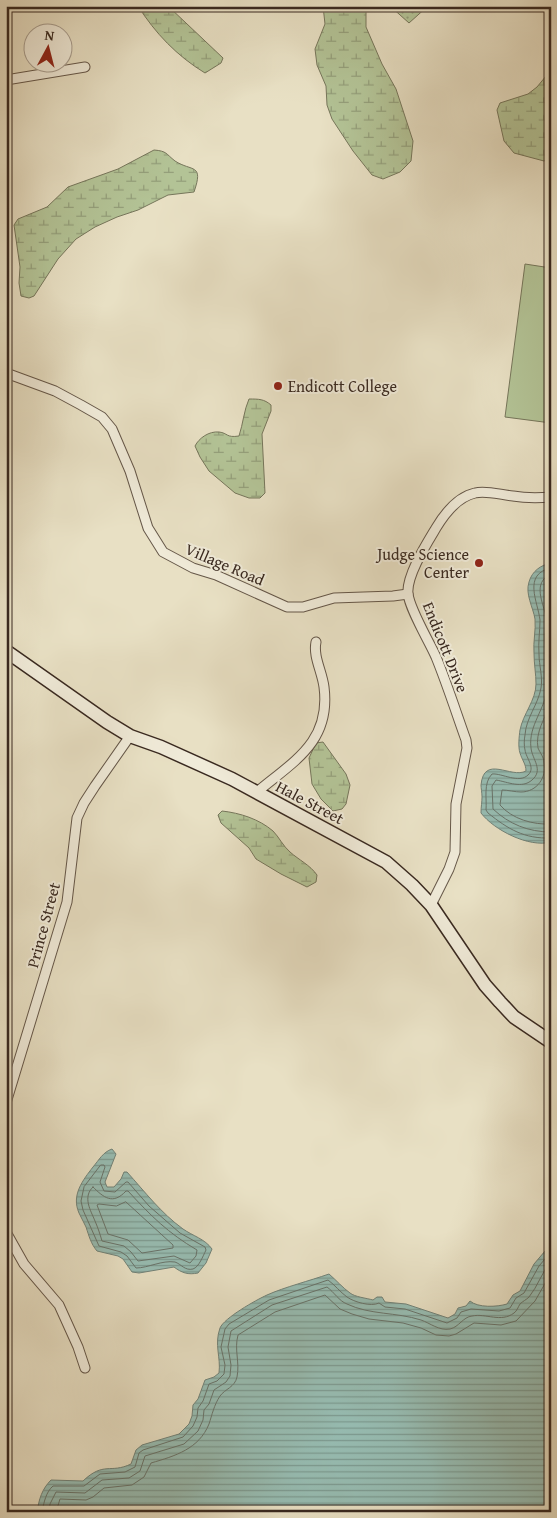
<svg xmlns="http://www.w3.org/2000/svg" width="557" height="1518" viewBox="0 0 557 1518" font-family="'Gentium Book Plus',serif">
<style>
.grass{fill:#b3c396;stroke:#76765b}
.wetland{fill:url(#wetland-marsh);stroke:#76765b}
.park{fill:url(#park-dots);stroke:#76765b}
.water{fill:url(#water-rules);stroke:#718278}
.lines{fill:none;stroke-linecap:round;stroke-linejoin:round}
.shore{stroke:#68736a;stroke-width:1}
.street-casing{stroke:#655749;stroke-width:11}
.secondary-casing{stroke:#392920;stroke-width:15}
.street{stroke:#f0ebd9;stroke-width:9}
.secondary{stroke:#f0ebd9;stroke-width:12}
.poi-dot{fill:#8f2418;stroke:#f0ebd9;stroke-width:2}
.labels{text-anchor:middle;dominant-baseline:central;stroke-width:4;stroke-linejoin:round;paint-order:stroke}
.poi-label{font-size:16px;fill:#392920;stroke:#f0ebd9;text-anchor:start}
.street-label{font-size:16px;fill:#392920;stroke:#f0ebd9}
</style>
<defs>
<pattern id="wetland-marsh" width="20" height="14" patternUnits="userSpaceOnUse" patternTransform="scale(1.25)"><rect width="20" height="14" fill="#b3c396"/><path d="M1 5h8M5 5V1M11 12h8M15 12V8" fill="none" stroke="#939e7a"/></pattern>
<pattern id="park-dots" width="8" height="8" patternUnits="userSpaceOnUse" patternTransform="scale(1.25)"><rect width="8" height="8" fill="#b3c396"/><path d="M2 2h.1M6 6h.1" fill="none" stroke="#939e7a" stroke-width="1.8" stroke-linecap="round"/></pattern>
<pattern id="water-rules" width="6" height="5" patternUnits="userSpaceOnUse" patternTransform="scale(1.25)"><rect width="6" height="5" fill="#97bdb3"/><path d="M0 2.5h6" fill="none" stroke="#7c9a91"/></pattern>
</defs>
<rect width="100%" height="100%" fill="#e8e0c4"/>
<filter id="stains"><feTurbulence type="fractalNoise" baseFrequency=".004" numOctaves="4"/><feColorMatrix values="0 0 0 0 .2 0 0 0 0 .09 0 0 0 0 .02 0 0 0 .5 -.17"/></filter>
<radialGradient id="worn" r=".72"><stop offset=".6" stop-color="#630" stop-opacity="0"/><stop offset="1" stop-color="#630" stop-opacity=".3"/></radialGradient>
<path class="grass" d="M 525,264 L 551,268 L 551,423 L 505,417 Z"/>
<g class="wetland">
<path d="M 138,6 L 168,6 L 223,58 L 221,63 L 205,73 C 177,56 155,33 138,6 Z"/>
<path d="M 323,6 L 366,6 L 366,27 L 382,64 L 396,89 L 413,141 L 411,161 L 400,172 L 383,179 L 372,175 L 353,151 L 332,119 L 327,105 L 326,86 L 317,65 L 315,49 L 325,24 Z"/>
<path d="M 551,70 L 551,103 L 546,117 L 551,134 L 551,158 L 544,161 L 514,153 L 504,141 L 497,110 L 500,103 L 528,94 L 537,87 Z"/>
<path d="M 154,150 C 167,151 166,154 175,161 C 192,172 204,163 194,192 L 168,195 L 138,210 L 117,217 L 95,227 L 76,239 L 58,259 L 34,296 L 29,298 L 21,296 L 19,283 L 20,267 L 14,225 L 18,219 L 47,207 L 68,187 L 118,169 Z"/>
<path d="M 249,399 C 259,399 264,399 271,405 L 271,411 L 262,434 L 265,493 L 260,498 L 249,498 L 235,493 L 209,471 L 200,457 L 195,446 C 199,438 209,431 219,432 C 228,433 226,438 239,436 C 243,424 244,410 249,399 Z"/>
<path d="M 323,742 L 346,774 L 350,785 L 346,804 L 342,809 L 333,811 L 321,799 L 312,784 L 309,758 L 316,743 Z"/>
<path d="M 222,811 C 240,813 259,819 273,831 C 279,837 283,846 290,852 C 299,860 310,865 317,875 L 316,882 L 307,887 L 281,874 L 256,859 L 249,848 L 221,823 L 218,815 Z"/>
</g>
<path class="park" d="M 390,6 L 428,6 L 409,23 Z"/>
<g class="water">
<path d="M 551,563 L 551,780 L 549,783 L 551,786 L 551,842 C 529,848 494,830 481,813 C 481,807 482,802 482,797 C 482,793 481,788 481,785 C 484,754 511,779 526,771 C 526,764 522,760 520,753 C 518,747 519,737 520,730 C 523,714 536,700 536,684 C 536,674 534,664 534,653 C 533,642 536,630 535,619 C 533,607 525,594 529,582 C 532,571 541,565 551,563 Z"/>
<path d="M 112,1149 L 116,1154 L 105,1182 L 107,1187 L 114,1187 L 121,1179 L 124,1172 L 127,1172 C 145,1192 161,1213 183,1229 C 193,1236 205,1239 212,1249 L 206,1263 L 198,1273 C 188,1275 182,1273 174,1267 L 139,1273 L 132,1272 L 123,1259 L 118,1256 L 97,1251 C 91,1244 89,1236 86,1227 C 84,1222 81,1218 79,1213 C 71,1195 83,1180 93,1167 C 99,1160 103,1152 112,1149 Z"/>
<path d="M 551,1244 L 551,1512 L 37,1512 C 39,1499 42,1489 51,1480 L 83,1481 C 104,1461 110,1474 131,1464 L 136,1450 L 142,1445 L 179,1434 L 189,1424 L 192,1416 L 193,1405 L 198,1399 L 205,1380 L 214,1377 L 219,1373 C 221,1357 214,1345 220,1328 C 224,1318 256,1300 267,1295 C 285,1287 309,1281 329,1274 C 336,1280 343,1288 350,1293 C 355,1297 366,1298 373,1300 L 377,1297 L 382,1297 L 385,1302 L 406,1304 L 448,1318 L 455,1314 L 458,1308 L 466,1306 L 470,1301 C 478,1308 497,1307 507,1304 L 513,1295 L 520,1291 L 534,1264 Z"/>
</g>
<g class="lines">
<g class="shore">
<path d="M 551,568 C 522,574 538,602 540,620 C 540,631 538,643 539,654 C 539,665 543,678 541,688 C 538,705 526,718 525,735 C 524,740 524,746 525,750 C 526,758 536,768 528,775 C 519,784 502,773 492,774 C 483,783 487,799 486,810 L 488,813 C 508,829 524,839 551,838"/>
<path d="M 551,574 C 531,583 544,603 546,618 C 546,624 545,631 545,637 C 545,653 549,670 547,687 C 546,709 528,725 531,748 C 532,759 544,770 532,780 C 522,789 508,782 496,780 L 492,786 L 493,809 C 509,824 528,832 551,832"/>
<path d="M 551,704 C 545,717 535,733 538,748 C 540,753 544,757 544,763 C 547,777 537,792 521,792 C 515,792 508,790 502,790 L 500,805 C 512,819 533,825 551,824"/>
<path d="M 101,1165 L 104,1165 L 105,1167 L 100,1182 L 104,1191 L 115,1192 L 126,1182 L 128,1182 L 149,1206 L 180,1233 L 205,1247 L 206,1250 C 203,1256 199,1267 193,1269 C 185,1271 181,1264 175,1262 C 162,1260 148,1268 136,1268 L 127,1256 L 121,1252 L 99,1246 L 83,1210 L 81,1201 L 84,1187 Z"/>
<path d="M 93,1187 C 104,1198 113,1205 126,1191 L 128,1191 C 151,1216 168,1233 197,1250 L 196,1256 L 190,1263 L 174,1256 L 138,1261 L 131,1252 L 124,1246 L 102,1241 C 100,1234 98,1228 95,1221 C 91,1211 82,1197 93,1187 Z"/>
<path d="M 126,1202 L 173,1245 L 173,1248 L 142,1253 L 128,1240 L 108,1234 L 97,1205 L 99,1204 L 116,1206 Z"/>
<path d="M 42,1512 C 44,1502 46,1492 53,1486 L 84,1486 L 100,1474 L 125,1472 L 135,1467 L 139,1453 L 143,1450 L 183,1437 L 193,1426 L 197,1417 L 198,1408 L 203,1401 L 209,1384 L 217,1381 L 224,1374 L 225,1365 L 221,1347 L 225,1329 L 229,1324 L 269,1300 L 328,1280 C 335,1285 340,1292 347,1297 C 354,1302 371,1307 379,1303 L 385,1307 L 405,1309 L 447,1323 L 457,1318 L 461,1312 L 471,1309 L 499,1311 L 510,1308 L 516,1298 L 524,1293 L 539,1266 L 551,1252"/>
<path d="M 49,1512 L 50,1504 L 56,1492 L 85,1493 L 102,1480 L 129,1478 L 140,1471 L 145,1456 L 184,1444 L 198,1431 L 203,1420 L 204,1410 L 209,1404 L 214,1390 L 226,1382 L 230,1376 L 231,1365 L 228,1347 L 231,1331 L 272,1305 L 327,1287 C 334,1292 339,1301 347,1304 C 370,1315 396,1312 421,1320 C 430,1323 439,1331 450,1329 C 459,1327 463,1317 472,1316 C 486,1313 501,1323 514,1313 C 517,1311 518,1307 520,1304 C 523,1301 526,1300 529,1297 C 538,1286 542,1272 551,1261"/>
<path d="M 56,1512 L 60,1499 L 86,1500 L 93,1497 L 104,1488 L 132,1485 L 144,1477 L 151,1463 C 175,1456 199,1449 209,1424 C 212,1415 214,1405 220,1396 C 225,1389 235,1387 237,1377 C 240,1362 234,1350 238,1335 L 275,1312 L 325,1295 L 340,1309 L 352,1314 L 369,1319 L 403,1323 L 421,1328 L 436,1335 L 449,1336 L 456,1334 L 474,1323 L 501,1325 L 516,1321 L 535,1301 L 551,1273"/>
</g>
<g class="street-casing">
<g id="street">
<path d="M 6,80 L 85,67"/>
<path d="M 6,373 L 55,391 L 81,405 L 102,417 L 112,429 L 130,471 L 148,528 L 163,552 L 193,568 L 216,575 L 287,607 L 303,607 L 334,598 L 393,596 L 408,594"/>
<path d="M 257,792 C 294,761 331,742 324,687 C 322,671 313,657 316,642"/>
<path d="M 431,905 L 449,869 L 455,852 L 456,804 L 467,748 L 466,740 C 456,712 447,684 436,657 C 429,641 410,610 408,594 C 406,576 427,543 436,528 C 445,513 457,497 475,493 C 486,490 501,495 513,496 C 525,498 538,498 551,497"/>
<path d="M 6,1103 L 67,902 L 77,818 L 84,803 L 95,786 L 130,736"/>
<path d="M 6,1232 L 24,1264 L 59,1305 L 78,1347 L 85,1368"/>
</g>
</g>
<g class="secondary-casing">
<path id="secondary" d="M 6,651 L 107,722 L 130,736 L 161,747 L 232,779 L 386,862 L 412,885 L 431,905 L 485,985 L 500,1002 L 514,1017 L 551,1042"/>
</g>
<use href="#street" class="street"/>
<use href="#secondary" class="secondary"/>
</g>
<g class="poi-dot">
<circle cx="278" cy="386" r="5"/>
<circle cx="479" cy="563" r="5"/>
</g>
<g class="labels">
<g class="poi-label">
<text x="288" y="386">Endicott College</text>
<text x="469" y="554" text-anchor="end">Judge Science<tspan x="469" dy="18">Center</tspan></text>
</g>
<g class="street-label">
<text transform="translate(225 564) rotate(23)">Village Road</text>
<text transform="translate(446 647) rotate(68)">Endicott Drive</text>
<text transform="translate(310 802) rotate(28)">Hale Street</text>
<text transform="translate(43 925) rotate(-75)">Prince Street</text>
</g>
</g>
<rect width="557" height="1518" fill="none" stroke="#e8e0c4" stroke-width="25"/>
<rect x="8" y="8" width="542" height="1503" fill="none" stroke="#392920" stroke-width="2.5"/>
<rect x="12" y="12" width="532" height="1493" fill="none" stroke="#392920"/>
<g transform="translate(48 48) rotate(7)"><circle r="24" fill="#f0ebd9" stroke="#a79d8f"/>
<path d="M0-4L9 19L0 12L-9 19Z" fill="#8f2418"/>
<text y="-8" font-size="14" font-weight="bold" text-anchor="middle" fill="#392920">N</text>
</g>
<rect width="100%" height="100%" filter="url(#stains)"/>
<rect width="100%" height="100%" fill="url(#worn)"/>
</svg>
